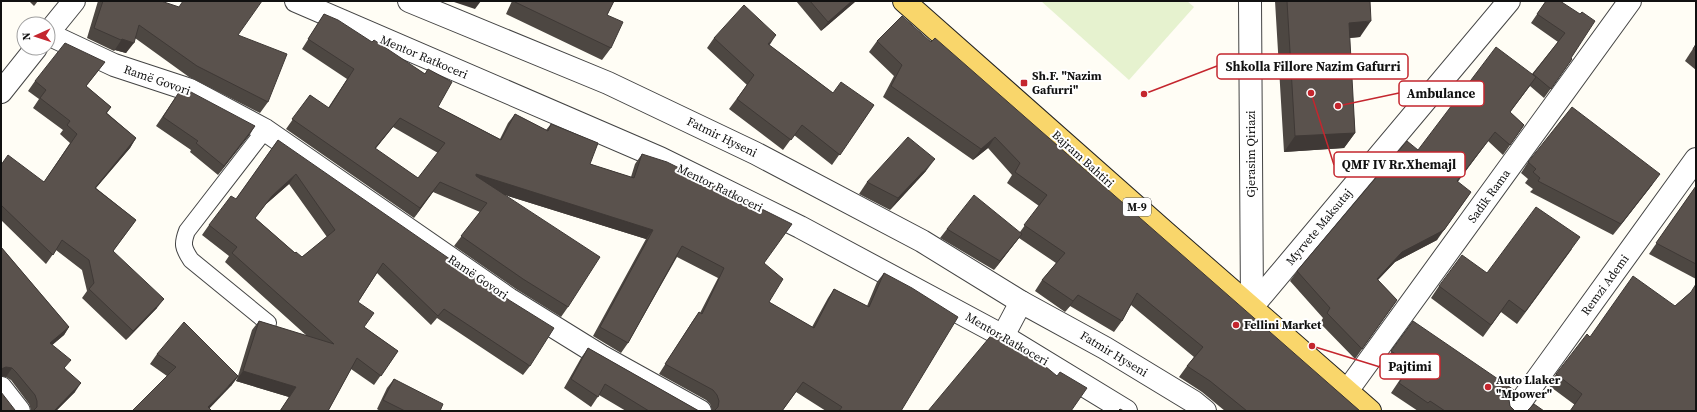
<svg xmlns="http://www.w3.org/2000/svg" width="1697" height="412" viewBox="0 0 1697 412" font-family="'Source Serif 4',serif">
<style>
.pitch{fill:#e6f2cf}
.lines{fill:none;stroke-linecap:round;stroke-linejoin:round}
.lane-casing{stroke:#444;stroke-width:18}
.street-casing{stroke:#444;stroke-width:24}
.primary-casing{stroke:#222;stroke-width:24}
.lane{stroke:#fff;stroke-width:16}
.street{stroke:#fff;stroke-width:22}
.primary{stroke:#f9d66b;stroke-width:22}
.wall{fill:#4d4742;fill-rule:evenodd}
.shaded-wall{fill:#3f3936}
.building{fill:#5a524d;stroke:#3f3936;fill-rule:evenodd}
.poi-dot{fill:#c4262e;stroke:#fff;stroke-width:1.5}
.labels{text-anchor:middle;dominant-baseline:central;stroke-width:4;stroke-linejoin:round;paint-order:stroke}
.shield{fill:#fff;stroke:#585858;stroke-width:1}
.shield-label{font-size:11px;font-weight:bold;fill:#111}
.street-label{font-size:12px;fill:#111;stroke:#fff}
.poi-label{font-size:12px;font-weight:bold;fill:#111;stroke:#fff;text-anchor:start}
.leader{fill:none;stroke:#c4262e;stroke-width:1.5}
.callout-dot{fill:#c4262e;stroke:#fff;stroke-width:1.5}
.callout{fill:#fff;stroke:#c4262e;stroke-width:1.5}
.callout-label{font-size:13px;text-anchor:middle;font-weight:bold;fill:#111}
</style>
<rect width="100%" height="100%" fill="#fffdf5"/>
<path class="pitch" d="M 1041,1 L 1187,1 L 1194,7 L 1129,80 Z"/>
<g class="lines">
<g class="lane-casing">
<path id="lane" d="M 265,130 L 187,231 C 182,244 183,248 191,260 L 268,323"/>
</g>
<g class="street-casing">
<g id="street">
<path d="M 296,1 L 660,158 L 800,227 L 1003,336 L 1126,411"/>
<path d="M 409,1 L 608,83 L 755,153 L 922,241 L 1021,302"/>
<path d="M 1250,1 L 1252,307"/>
<path d="M 48,33 L 74,1"/>
<path d="M 48,34 L 114,65 L 190,90 L 265,130 L 509,299 L 601,356 L 700,411"/>
<path d="M 1,92 L 36,48"/>
<path d="M 1252,307 L 1509,1"/>
<path d="M 1003,336 L 1021,302 L 1105,348 L 1194,402 L 1205,411"/>
<path d="M 1,388 L 19,411"/>
<path d="M 1347,391 L 1630,1"/>
<path d="M 1514,411 L 1696,159"/>
</g>
</g>
<g class="primary-casing">
<path id="primary" d="M 904,1 L 1165,232 L 1370,411"/>
</g>
<use href="#lane" class="lane"/>
<use href="#street" class="street"/>
<use href="#primary" class="primary"/>
</g>
<g class="wall">
<path d="M 29,1 L 38,1 L 34,6 Z"/>
<path d="M 98,1 L 161,1 L 238,35 L 268,102 L 260,113 L 189,77 L 135,38 L 126,53 L 115,50 L 114,51 L 87,38 Z"/>
<path d="M 512,1 L 614,1 L 607,15 L 611,48 L 602,60 L 506,14 Z"/>
<path d="M 796,1 L 856,1 L 821,31 Z"/>
<path d="M 1275,1 L 1370,1 L 1360,37 L 1349,38 L 1355,133 L 1344,148 L 1284,152 Z"/>
<path d="M 1546,1 L 1560,1 L 1571,58 L 1572,59 L 1544,98 L 1530,86 L 1510,112 L 1524,125 L 1503,155 L 1488,141 L 1458,181 L 1437,240 L 1395,262 L 1378,280 L 1397,300 L 1355,359 L 1320,323 L 1323,318 L 1290,281 L 1297,271 L 1418,150 L 1532,74 L 1558,42 L 1531,23 Z"/>
<path d="M 324,14 L 425,74 L 428,69 L 438,107 L 500,139 L 508,123 L 515,114 L 546,130 L 551,124 L 590,164 L 631,177 L 635,164 L 642,154 L 764,263 L 769,302 L 812,327 L 828,298 L 834,289 L 867,306 L 877,282 L 884,273 L 901,411 L 826,411 L 796,392 L 782,411 L 712,411 L 710,404 L 706,400 L 659,374 L 692,322 L 699,312 L 700,313 L 718,278 L 677,257 L 628,343 L 621,353 L 593,336 L 646,239 L 505,195 L 568,307 L 561,317 L 516,289 L 454,246 L 480,212 L 433,192 L 414,218 L 286,129 L 310,95 L 328,108 L 347,79 L 302,49 ZM 393,127 L 438,153 L 418,178 L 375,149 Z"/>
<path d="M 714,38 L 769,45 L 833,93 L 874,105 L 832,165 L 794,135 L 783,150 L 729,109 L 747,85 L 707,48 Z"/>
<path d="M 877,41 L 931,42 L 1360,411 L 1225,411 L 1202,392 L 1179,377 L 1187,366 L 1194,357 L 1131,305 L 1122,321 L 1114,332 L 1070,306 L 1065,312 L 1035,291 L 1042,280 L 1056,263 L 1019,238 L 994,270 L 940,238 L 947,229 L 1020,232 L 1039,206 L 1007,183 L 1012,175 L 988,148 L 973,160 L 883,97 L 894,76 L 869,52 Z"/>
<path d="M 1696,44 L 1696,70 L 1685,61 Z"/>
<path d="M 105,62 L 86,86 L 111,107 L 107,113 L 136,138 L 130,148 L 96,188 L 136,220 L 113,251 L 157,308 L 126,340 L 82,298 L 87,291 L 82,270 L 56,250 L 46,264 L 1,220 L 1,165 L 44,182 L 70,143 L 60,134 L 63,130 L 33,108 L 39,99 L 28,91 L 35,81 Z"/>
<path d="M 175,98 L 255,126 L 218,175 L 190,152 L 191,150 L 156,126 Z"/>
<path d="M 278,140 L 530,366 L 523,375 L 437,318 L 431,325 L 377,273 L 358,302 L 364,327 L 398,351 L 374,385 L 351,369 L 328,411 L 280,411 L 289,397 L 236,381 L 238,377 L 231,386 L 167,376 L 150,364 L 157,354 L 238,376 L 252,330 L 259,321 L 307,336 L 225,262 L 229,256 L 202,235 L 209,225 L 236,199 ZM 289,184 L 327,237 L 302,257 L 295,253 L 255,218 L 265,205 Z"/>
<path d="M 1528,162 L 1652,185 L 1613,235 L 1530,192 L 1533,189 L 1525,183 L 1528,179 L 1521,173 Z"/>
<path d="M 926,171 L 890,210 L 859,194 L 867,182 Z"/>
<path d="M 1696,186 L 1696,279 L 1649,254 Z"/>
<path d="M 1,247 L 69,327 L 64,335 L 52,345 L 65,368 L 75,392 L 56,411 L 31,411 L 31,410 L 29,404 L 11,380 L 6,377 L 1,376 Z"/>
<path d="M 1572,249 L 1517,324 L 1501,312 L 1483,337 L 1431,298 L 1439,286 L 1487,273 Z"/>
<path d="M 1691,292 L 1696,411 L 1575,405 L 1548,385 L 1556,374 L 1590,337 L 1675,306 Z"/>
<path d="M 1413,321 L 1509,400 L 1510,406 L 1515,411 L 1418,411 L 1391,393 L 1403,375 L 1384,362 Z"/>
<path d="M 588,348 L 699,411 L 626,411 L 599,395 L 591,407 L 564,388 L 581,358 Z"/>
<path d="M 394,379 L 440,411 L 380,411 L 377,409 L 387,388 Z"/>
</g>
<g class="shaded-wall">
<path d="M 451,1 L 481,1 L 475,9 Z"/>
<path d="M 852,1 L 856,1 L 821,31 L 828,22 Z"/>
<path d="M 1371,21 L 1360,37 L 1338,39 L 1349,23 Z"/>
<path d="M 776,35 L 769,46 L 768,44 Z"/>
<path d="M 122,39 L 134,43 L 126,53 L 115,50 L 114,51 Z"/>
<path d="M 400,118 L 393,127 L 368,158 L 375,148 Z"/>
<path d="M 255,126 L 249,136 L 218,175 L 224,166 Z"/>
<path d="M 1495,132 L 1488,141 L 1451,191 L 1457,181 Z"/>
<path d="M 1355,133 L 1344,148 L 1284,152 L 1295,136 Z"/>
<path d="M 995,137 L 988,148 L 973,160 L 981,149 Z"/>
<path d="M 136,138 L 130,148 L 88,197 L 95,188 Z"/>
<path d="M 935,159 L 926,171 L 890,210 L 898,198 Z"/>
<path d="M 296,174 L 289,184 L 265,205 L 248,228 L 272,196 Z"/>
<path d="M 476,174 L 653,230 L 646,239 L 470,184 Z"/>
<path d="M 1660,174 L 1652,185 L 1613,235 L 1621,224 Z"/>
<path d="M 440,182 L 433,192 L 414,218 L 420,208 Z"/>
<path d="M 1471,192 L 1437,240 L 1395,262 L 1370,288 L 1377,279 L 1402,252 Z"/>
<path d="M 1022,234 L 994,270 L 1000,261 Z"/>
<path d="M 1078,295 L 1070,306 L 1065,312 L 1073,301 Z"/>
<path d="M 164,299 L 157,308 L 126,340 L 133,331 Z"/>
<path d="M 69,327 L 64,335 L 44,352 L 50,343 Z"/>
<path d="M 6,367 L 12,368 L 6,377 L 1,376 L 1,369 Z"/>
<path d="M 243,371 L 296,387 L 289,397 L 236,381 Z"/>
<path d="M 238,376 L 231,386 L 207,411 L 208,407 Z"/>
<path d="M 81,383 L 75,392 L 56,411 L 54,411 Z"/>
</g>
<g class="building">
<path d="M 103,1 L 161,1 L 179,7 L 183,1 L 262,1 L 238,35 L 287,54 L 268,102 L 197,66 L 139,25 L 134,43 L 122,39 L 121,40 L 94,28 Z"/>
<path d="M 515,1 L 614,1 L 607,15 L 623,22 L 611,48 L 515,2 Z"/>
<path d="M 810,1 L 852,1 L 828,22 Z"/>
<path d="M 1287,1 L 1370,1 L 1371,21 L 1349,23 L 1355,133 L 1295,136 Z"/>
<path d="M 1546,1 L 1560,1 L 1580,14 L 1582,12 L 1595,21 L 1571,58 L 1572,59 L 1551,89 L 1533,74 L 1565,33 L 1537,14 Z"/>
<path d="M 744,5 L 776,35 L 768,44 L 833,93 L 841,82 L 874,105 L 840,155 L 802,125 L 791,140 L 737,99 L 754,75 L 714,38 Z"/>
<path d="M 324,14 L 338,20 L 372,42 L 374,40 L 425,74 L 428,69 L 452,82 L 438,107 L 501,140 L 515,114 L 548,131 L 551,124 L 598,143 L 590,164 L 634,178 L 642,154 L 667,162 L 792,224 L 764,263 L 783,279 L 769,302 L 814,328 L 834,289 L 869,307 L 884,273 L 912,288 L 958,317 L 901,411 L 839,411 L 842,407 L 803,382 L 782,411 L 714,411 L 718,407 L 719,401 L 717,395 L 713,390 L 665,364 L 699,312 L 702,314 L 724,268 L 682,246 L 628,343 L 600,327 L 653,230 L 476,174 L 476,176 L 600,257 L 568,307 L 523,279 L 461,236 L 487,203 L 440,182 L 420,208 L 292,119 L 310,95 L 329,108 L 354,69 L 308,39 ZM 400,118 L 445,143 L 418,178 L 375,148 Z"/>
<path d="M 902,16 L 931,42 L 935,38 L 1360,411 L 1247,411 L 1210,381 L 1187,366 L 1203,347 L 1137,293 L 1122,321 L 1078,295 L 1073,301 L 1042,280 L 1065,253 L 1024,225 L 1047,195 L 1015,172 L 1020,163 L 995,137 L 981,149 L 891,86 L 902,65 L 877,41 Z"/>
<path d="M 65,43 L 105,62 L 86,86 L 111,107 L 106,113 L 136,138 L 95,188 L 136,220 L 113,251 L 164,299 L 133,331 L 89,289 L 94,283 L 89,260 L 62,240 L 53,255 L 1,205 L 1,165 L 8,155 L 44,182 L 77,134 L 67,125 L 70,121 L 40,98 L 46,90 L 35,81 Z"/>
<path d="M 1696,44 L 1696,51 L 1693,49 Z"/>
<path d="M 1496,47 L 1536,77 L 1510,112 L 1524,125 L 1510,145 L 1495,132 L 1457,181 L 1471,192 L 1444,230 L 1402,252 L 1377,279 L 1397,300 L 1362,349 L 1327,313 L 1330,308 L 1297,271 L 1407,141 L 1418,150 Z"/>
<path d="M 181,89 L 191,92 L 255,126 L 224,166 L 196,143 L 198,141 L 163,117 Z"/>
<path d="M 1572,107 L 1660,174 L 1621,224 L 1538,181 L 1540,178 L 1533,172 L 1536,169 L 1528,162 Z"/>
<path d="M 908,137 L 935,159 L 898,198 L 867,182 Z"/>
<path d="M 278,140 L 509,300 L 554,328 L 530,366 L 444,309 L 438,316 L 383,263 L 358,302 L 374,313 L 364,327 L 398,351 L 381,376 L 357,358 L 328,411 L 280,411 L 296,387 L 243,371 L 259,321 L 334,344 L 232,253 L 237,247 L 209,225 L 231,196 L 236,199 ZM 296,174 L 335,230 L 302,257 L 296,252 L 295,253 L 255,218 L 272,196 Z"/>
<path d="M 1696,186 L 1696,264 L 1656,243 Z"/>
<path d="M 974,195 L 1022,234 L 1000,261 L 947,229 Z"/>
<path d="M 1536,207 L 1580,237 L 1525,312 L 1509,300 L 1491,325 L 1439,286 L 1462,255 L 1487,273 Z"/>
<path d="M 1,247 L 69,327 L 50,343 L 71,360 L 64,368 L 81,383 L 54,411 L 33,411 L 37,407 L 37,401 L 35,395 L 16,372 L 12,368 L 6,367 L 1,369 Z"/>
<path d="M 1633,276 L 1675,306 L 1691,292 L 1696,284 L 1696,411 L 1570,411 L 1582,394 L 1556,374 L 1587,334 L 1590,337 Z"/>
<path d="M 1413,321 L 1514,390 L 1509,400 L 1510,406 L 1515,411 L 1445,411 L 1430,401 L 1428,403 L 1399,383 L 1411,365 L 1391,351 Z"/>
<path d="M 184,322 L 238,376 L 208,407 L 212,411 L 132,411 L 176,367 L 157,354 Z"/>
<path d="M 994,332 L 1028,352 L 1057,376 L 1060,372 L 1087,388 L 1071,411 L 928,411 Z"/>
<path d="M 588,348 L 699,411 L 649,411 L 605,384 L 598,397 L 571,379 Z"/>
<path d="M 394,379 L 443,404 L 440,411 L 405,411 L 383,400 Z"/>
<path d="M 1,392 L 15,410 L 16,411 L 1,411 Z"/>
<path d="M 1534,404 L 1544,411 L 1527,411 Z"/>
<path d="M 1120,409 L 1124,411 L 1118,411 Z"/>
</g>
<g class="poi-dot">
<rect x="1020" y="79" width="8" height="8" rx="2"/>
<circle cx="1236" cy="325" r="4"/>
<circle cx="1488" cy="387" r="4"/>
</g>
<g class="labels">
<rect class="shield" x="1123" y="198" width="28" height="18" rx="3"/>
<g class="shield-label">
<text x="1137" y="207">M-9</text>
</g>
<g class="street-label">
<text transform="translate(424 57) rotate(23)">Mentor Ratkoceri</text>
<text transform="translate(157 80) rotate(19)">Ramë Govori</text>
<text transform="translate(722 137) rotate(26)">Fatmir Hyseni</text>
<text transform="translate(1251 154) rotate(-90)">Gjerasim Qiriazi</text>
<text transform="translate(1083 159) rotate(42)">Bajram Bahtiri</text>
<text transform="translate(720 188) rotate(26)">Mentor Ratkoceri</text>
<text transform="translate(1489 196) rotate(-54)">Sadik Rama</text>
<text transform="translate(1319 227) rotate(-50)">Myrvete Maksutaj</text>
<text transform="translate(478 277) rotate(34)">Ramë Govori</text>
<text transform="translate(1605 285) rotate(-54)">Remzi Ademi</text>
<text transform="translate(1007 339) rotate(30)">Mentor Ratkoceri</text>
<text transform="translate(1114 354) rotate(31)">Fatmir Hyseni</text>
</g>
<g class="poi-label">
<text x="1032" y="76">Sh.F. "Nazim<tspan x="1032" dy="14">Gafurri"</tspan></text>
<text x="1244" y="325">Fellini Market</text>
<text x="1496" y="380">Auto Llaker<tspan x="1496" dy="14">"Mpower"</tspan></text>
</g>
</g>
<path class="leader" d="M1144 94L1217 66M1338 106L1399 93M1311 93L1334 165M1312 346L1380 367"/>
<g class="callout-dot">
<circle cx="1144" cy="94" r="4"/>
<circle cx="1338" cy="106" r="4"/>
<circle cx="1311" cy="93" r="4"/>
<circle cx="1312" cy="346" r="4"/>
</g>
<g class="callout">
<rect x="1217" y="54" width="191" height="25" rx="4"/>
<rect x="1399" y="81" width="85" height="25" rx="4"/>
<rect x="1334" y="152" width="131" height="25" rx="4"/>
<rect x="1380" y="354" width="60" height="25" rx="4"/>
</g>
<g class="callout-label">
<text x="1313" y="71">Shkolla Fillore Nazim Gafurri</text>
<text x="1441" y="98">Ambulance</text>
<text x="1399" y="169">QMF IV Rr.Xhemajl</text>
<text x="1410" y="371">Pajtimi</text>
</g>
<rect width="1697" height="412" fill="none" stroke="#111111" stroke-width="4"/>
<g transform="translate(36 36) rotate(267)"><circle r="19" fill="#ffffff" stroke="#a0a0a0"/>
<path d="M0-3L7 15L0 10L-7 15Z" fill="#c4262e"/>
<text y="-6" font-size="11" font-weight="bold" text-anchor="middle" fill="#111111">N</text>
</g>
</svg>
